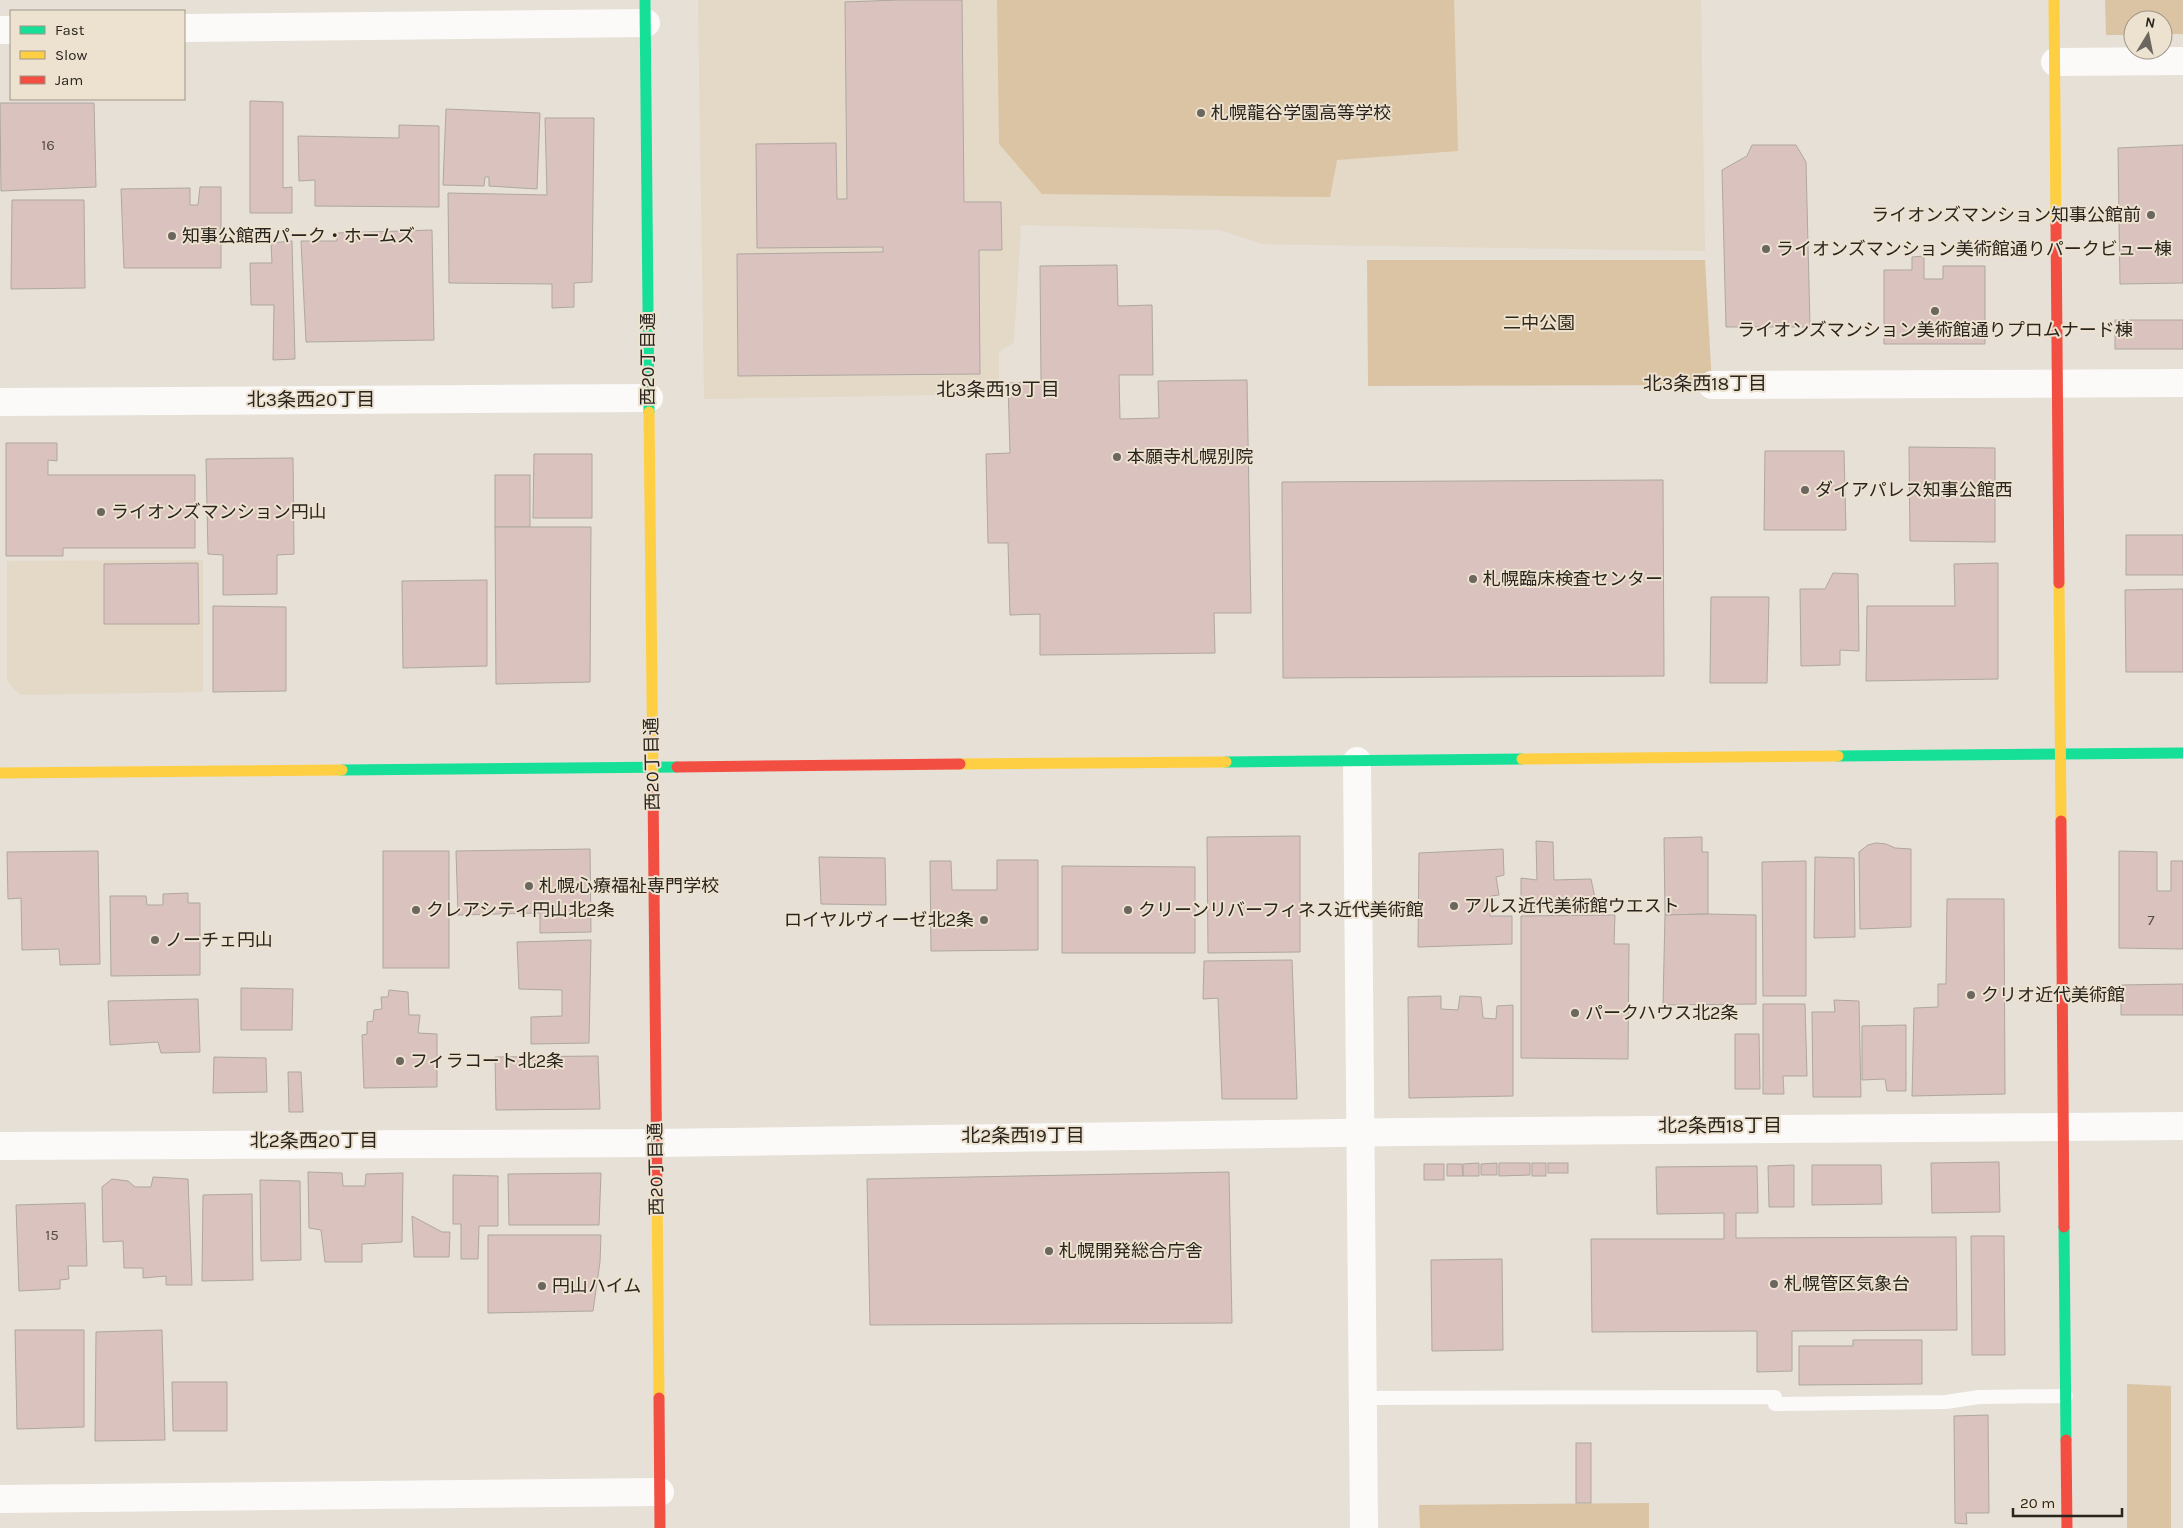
<svg xmlns="http://www.w3.org/2000/svg" width="2183" height="1528" viewBox="0 0 2183 1528" font-family="Karla,'Noto Sans JP',sans-serif">
<style>
.built{fill:#e4d8c7}
.green{fill:#dac4a3}
.building{fill:#dac3be;stroke:#aea7a2}
.lines{fill:none;stroke-linecap:round;stroke-linejoin:round}
.lane{stroke:#fbfaf9;stroke-width:14}
.street{stroke:#fbfaf9;stroke-width:28}
.fast{stroke:#16e098;stroke-width:11}
.slow{stroke:#ffcf43;stroke-width:11}
.jam{stroke:#f24e42;stroke-width:11}
.poi-dot{fill:#6b665e;stroke:#ede1cf;stroke-width:2}
.labels{text-anchor:middle;dominant-baseline:central;stroke-width:4;stroke-linejoin:round;paint-order:stroke}
.number-label{font-size:15px;fill:#554c46}
.poi-label{font-size:18px;fill:#29251e;stroke:#ede1cf;text-anchor:start}
.park-label{font-size:18px;fill:#332918;stroke:#ede1cf}
.street-label{font-size:18px;fill:#29251e;stroke:#ede1cf}
.neighbourhood-label{font-size:19px;fill:#29251e;stroke:#ede1cf}
</style>
<rect width="100%" height="100%" fill="#e6e0d6"/>
<g class="built">
<path d="M 698,0 L 1701,0 L 1705,251 L 1262,244 L 1220,230 L 1021,225 L 1014,342 L 999,352 L 999,394 L 704,399 Z"/>
<path d="M 203,560 L 203,692 L 20,695 L 7,681 L 7,561 Z"/>
</g>
<g class="green">
<path d="M 997,0 L 1454,0 L 1458,151 L 1337,160 L 1330,197 L 1042,194 L 999,144 Z"/>
<path d="M 2105,0 L 2183,0 L 2183,34 L 2163,34 L 2163,20 L 2133,20 L 2133,35 L 2106,35 Z"/>
<path d="M 1367,260 L 1705,260 L 1712,385 L 1368,386 Z"/>
<path d="M 2127,1384 L 2171,1386 L 2171,1528 L 2127,1528 Z"/>
<path d="M 1649,1503 L 1649,1528 L 1420,1528 L 1419,1505 Z"/>
</g>
<g class="building">
<path d="M 899,0 L 962,0 L 964,202 L 1001,202 L 1002,250 L 979,250 L 980,374 L 738,376 L 737,254 L 883,252 L 883,247 L 757,248 L 756,144 L 836,143 L 837,199 L 847,199 L 845,2 Z"/>
<path d="M 250,101 L 283,102 L 283,188 L 292,187 L 292,213 L 250,213 Z"/>
<path d="M 0,103 L 94,103 L 96,187 L 1,191 Z"/>
<path d="M 446,109 L 540,113 L 537,189 L 489,186 L 489,177 L 485,177 L 484,186 L 443,185 Z"/>
<path d="M 545,118 L 594,118 L 592,282 L 574,283 L 574,307 L 552,308 L 552,284 L 449,283 L 448,193 L 547,195 Z"/>
<path d="M 399,125 L 439,126 L 439,207 L 315,206 L 315,180 L 299,181 L 298,136 L 399,138 Z"/>
<path d="M 1752,145 L 1796,145 L 1806,162 L 1810,327 L 1726,327 L 1722,170 L 1747,156 Z"/>
<path d="M 2183,145 L 2183,283 L 2120,284 L 2118,148 Z"/>
<path d="M 200,187 L 221,187 L 221,268 L 124,268 L 121,189 L 190,188 L 190,205 L 198,205 Z"/>
<path d="M 12,200 L 84,200 L 85,288 L 11,289 Z"/>
<path d="M 432,230 L 434,340 L 306,342 L 301,241 L 337,241 L 337,233 Z"/>
<path d="M 292,241 L 295,359 L 273,360 L 274,305 L 251,305 L 250,263 L 272,263 L 271,243 Z"/>
<path d="M 1924,256 L 1924,279 L 1943,279 L 1943,266 L 1985,266 L 1985,344 L 1884,344 L 1884,270 L 1912,270 L 1912,257 Z"/>
<path d="M 1117,265 L 1118,306 L 1152,305 L 1153,375 L 1119,375 L 1120,419 L 1159,418 L 1158,381 L 1247,380 L 1251,613 L 1214,613 L 1215,653 L 1040,655 L 1040,614 L 1010,615 L 1008,543 L 988,543 L 986,454 L 1010,453 L 1008,383 L 1041,382 L 1040,266 Z"/>
<rect x="2115" y="320" width="68" height="29"/>
<path d="M 6,443 L 57,443 L 57,461 L 48,460 L 48,475 L 195,475 L 195,548 L 63,548 L 63,556 L 6,556 Z"/>
<path d="M 1909,447 L 1995,448 L 1995,542 L 1910,541 Z"/>
<path d="M 1765,451 L 1844,451 L 1846,530 L 1764,530 Z"/>
<path d="M 534,454 L 592,454 L 592,518 L 533,518 Z"/>
<path d="M 293,458 L 294,554 L 277,555 L 277,594 L 223,595 L 223,555 L 208,554 L 206,459 Z"/>
<rect x="495" y="475" width="35" height="52"/>
<path d="M 1663,480 L 1664,676 L 1283,678 L 1282,482 Z"/>
<path d="M 495,527 L 591,527 L 590,682 L 496,684 Z"/>
<rect x="2126" y="535" width="57" height="40"/>
<path d="M 198,563 L 199,624 L 104,624 L 104,564 Z"/>
<path d="M 1998,563 L 1998,679 L 1866,681 L 1867,606 L 1955,606 L 1954,564 Z"/>
<path d="M 1833,573 L 1858,574 L 1859,651 L 1840,650 L 1840,665 L 1801,666 L 1800,589 L 1825,589 Z"/>
<path d="M 487,580 L 487,666 L 403,668 L 402,581 Z"/>
<path d="M 2183,589 L 2183,672 L 2126,672 L 2125,590 Z"/>
<path d="M 1711,597 L 1769,597 L 1767,683 L 1710,683 Z"/>
<path d="M 213,606 L 286,607 L 286,691 L 213,692 Z"/>
<path d="M 1300,836 L 1300,952 L 1208,953 L 1207,837 Z"/>
<path d="M 1702,837 L 1702,852 L 1708,852 L 1708,914 L 1665,915 L 1664,838 Z"/>
<path d="M 1536,841 L 1553,842 L 1554,880 L 1591,879 L 1595,898 L 1607,899 L 1607,908 L 1521,906 L 1521,878 L 1537,880 Z"/>
<path d="M 1876,843 L 1886,844 L 1895,848 L 1911,849 L 1911,927 L 1860,929 L 1859,852 L 1868,845 Z"/>
<path d="M 590,849 L 591,932 L 540,933 L 540,913 L 458,915 L 456,851 Z"/>
<path d="M 1503,849 L 1504,875 L 1496,877 L 1499,895 L 1491,896 L 1490,916 L 1512,916 L 1512,944 L 1418,947 L 1419,853 Z"/>
<path d="M 98,851 L 100,964 L 60,965 L 59,949 L 22,950 L 21,898 L 8,899 L 7,852 Z"/>
<rect x="383" y="851" width="66" height="117"/>
<path d="M 2119,851 L 2157,852 L 2157,891 L 2171,891 L 2171,861 L 2183,861 L 2183,949 L 2119,948 Z"/>
<path d="M 819,857 L 885,858 L 886,905 L 821,904 Z"/>
<path d="M 1815,857 L 1854,858 L 1855,937 L 1814,938 Z"/>
<path d="M 997,860 L 1038,860 L 1038,950 L 931,951 L 930,861 L 951,861 L 952,890 L 997,890 Z"/>
<path d="M 1806,861 L 1806,996 L 1763,996 L 1762,862 Z"/>
<path d="M 1062,866 L 1195,867 L 1195,953 L 1062,953 Z"/>
<path d="M 188,893 L 188,903 L 200,903 L 200,975 L 111,976 L 110,896 L 146,896 L 147,905 L 163,905 L 163,894 Z"/>
<path d="M 1947,899 L 2004,899 L 2005,1094 L 1912,1096 L 1914,1008 L 1938,1007 L 1938,984 L 1946,984 Z"/>
<path d="M 1708,914 L 1756,915 L 1756,1004 L 1663,1005 L 1665,915 Z"/>
<path d="M 1615,915 L 1614,944 L 1629,944 L 1628,1059 L 1521,1058 L 1521,916 Z"/>
<path d="M 591,940 L 589,1043 L 531,1044 L 531,1017 L 562,1016 L 562,990 L 519,989 L 517,942 Z"/>
<path d="M 1292,960 L 1297,1099 L 1222,1099 L 1218,998 L 1203,999 L 1204,961 Z"/>
<path d="M 2183,984 L 2183,1015 L 2121,1015 L 2121,985 Z"/>
<path d="M 241,988 L 293,989 L 292,1030 L 241,1030 Z"/>
<path d="M 389,990 L 408,992 L 409,1015 L 420,1015 L 418,1033 L 437,1034 L 437,1087 L 364,1088 L 362,1035 L 367,1034 L 367,1022 L 373,1021 L 374,1010 L 382,1009 L 381,997 L 388,997 Z"/>
<path d="M 1441,996 L 1441,1009 L 1458,1010 L 1460,996 L 1481,997 L 1483,1018 L 1496,1019 L 1497,1006 L 1513,1005 L 1513,1096 L 1409,1098 L 1408,997 Z"/>
<path d="M 198,999 L 200,1052 L 161,1053 L 158,1042 L 110,1045 L 108,1001 Z"/>
<path d="M 1834,1000 L 1859,1001 L 1861,1097 L 1813,1097 L 1812,1012 L 1835,1012 Z"/>
<path d="M 1763,1004 L 1805,1004 L 1807,1076 L 1783,1076 L 1784,1094 L 1763,1094 Z"/>
<path d="M 1906,1025 L 1906,1091 L 1887,1091 L 1885,1079 L 1862,1080 L 1862,1026 Z"/>
<path d="M 1735,1034 L 1759,1034 L 1760,1089 L 1735,1089 Z"/>
<path d="M 598,1056 L 600,1109 L 496,1110 L 495,1057 Z"/>
<path d="M 214,1057 L 266,1058 L 267,1092 L 213,1093 Z"/>
<path d="M 288,1072 L 301,1072 L 303,1112 L 289,1112 Z"/>
<path d="M 1999,1162 L 2000,1212 L 1932,1213 L 1931,1163 Z"/>
<path d="M 1479,1163 L 1479,1176 L 1463,1176 L 1463,1164 Z"/>
<path d="M 1497,1163 L 1497,1175 L 1481,1175 L 1481,1164 Z"/>
<path d="M 1499,1163 L 1530,1163 L 1530,1175 L 1499,1176 Z"/>
<rect x="1532" y="1163" width="14" height="13"/>
<rect x="1548" y="1163" width="20" height="10"/>
<rect x="1424" y="1164" width="20" height="16"/>
<path d="M 1447,1164 L 1462,1164 L 1463,1176 L 1447,1176 Z"/>
<path d="M 1794,1165 L 1794,1207 L 1769,1207 L 1768,1166 Z"/>
<path d="M 1812,1165 L 1881,1165 L 1882,1204 L 1812,1205 Z"/>
<path d="M 1757,1166 L 1758,1213 L 1736,1213 L 1736,1238 L 1956,1237 L 1957,1330 L 1792,1331 L 1792,1371 L 1757,1372 L 1757,1331 L 1592,1332 L 1591,1239 L 1724,1239 L 1724,1213 L 1657,1214 L 1656,1167 Z"/>
<path d="M 308,1172 L 342,1173 L 343,1186 L 365,1186 L 366,1174 L 403,1173 L 402,1242 L 362,1244 L 362,1262 L 325,1262 L 321,1230 L 309,1228 Z"/>
<path d="M 1229,1172 L 1232,1323 L 870,1325 L 867,1179 Z"/>
<path d="M 601,1173 L 599,1225 L 509,1225 L 508,1174 Z"/>
<path d="M 453,1175 L 498,1176 L 498,1226 L 479,1226 L 478,1259 L 461,1259 L 461,1224 L 453,1224 Z"/>
<path d="M 153,1177 L 188,1179 L 192,1285 L 166,1285 L 166,1276 L 143,1278 L 143,1268 L 124,1268 L 123,1241 L 103,1242 L 102,1187 L 112,1179 L 128,1181 L 135,1187 L 151,1187 Z"/>
<path d="M 260,1180 L 300,1181 L 301,1260 L 261,1261 Z"/>
<path d="M 252,1194 L 253,1280 L 202,1281 L 203,1195 Z"/>
<path d="M 85,1203 L 87,1266 L 68,1266 L 69,1279 L 60,1280 L 60,1289 L 19,1291 L 16,1205 Z"/>
<path d="M 412,1216 L 442,1232 L 450,1232 L 449,1257 L 414,1257 Z"/>
<path d="M 488,1235 L 601,1235 L 600,1262 L 593,1311 L 488,1313 Z"/>
<path d="M 1971,1236 L 2004,1236 L 2005,1355 L 1972,1355 Z"/>
<path d="M 1502,1259 L 1503,1350 L 1432,1351 L 1431,1260 Z"/>
<path d="M 15,1330 L 84,1330 L 84,1427 L 17,1429 Z"/>
<path d="M 162,1330 L 165,1440 L 95,1441 L 96,1332 Z"/>
<path d="M 1853,1340 L 1922,1340 L 1922,1384 L 1799,1385 L 1799,1346 L 1853,1346 Z"/>
<path d="M 172,1382 L 227,1382 L 227,1431 L 173,1431 Z"/>
<path d="M 1988,1415 L 1989,1513 L 1966,1513 L 1967,1524 L 1955,1523 L 1954,1416 Z"/>
<rect x="1576" y="1443" width="15" height="60"/>
</g>
<g class="lines">
<path class="lane" d="M 1363,1398 L 1775,1397 L 1775,1404 L 1946,1402 L 1979,1397 L 2066,1396"/>
<g class="street">
<path d="M 184,28 L 646,23"/>
<path d="M 0,30 L 11,30"/>
<path d="M 2055,62 L 2183,61"/>
<path d="M 1712,385 L 2183,383"/>
<path d="M 0,402 L 649,398"/>
<path d="M 1357,761 L 1364,1528"/>
<path d="M 0,1146 L 656,1143 L 1403,1132 L 2183,1126"/>
<path d="M 0,1499 L 660,1492"/>
</g>
<g class="fast">
<path d="M 645,0 L 649,412"/>
<path d="M 1838,756 L 2183,753"/>
<path d="M 1226,762 L 1522,759"/>
<path d="M 342,770 L 677,767"/>
<path d="M 2064,1227 L 2066,1440"/>
</g>
<g class="slow">
<path d="M 2054,0 L 2056,224"/>
<path d="M 649,412 L 653,787"/>
<path d="M 2059,583 L 2061,821"/>
<path d="M 1522,759 L 1838,756"/>
<path d="M 960,764 L 1226,762"/>
<path d="M 0,773 L 342,770"/>
<path d="M 657,1191 L 659,1398"/>
</g>
<g class="jam">
<path d="M 2056,224 L 2059,583"/>
<path d="M 677,767 L 960,764"/>
<path d="M 653,787 L 657,1191"/>
<path d="M 2061,821 L 2064,1227"/>
<path d="M 659,1398 L 660,1528"/>
<path d="M 2066,1440 L 2067,1528"/>
</g>
</g>
<g class="poi-dot">
<circle cx="1201" cy="113" r="5"/>
<circle cx="2151" cy="215" r="5"/>
<circle cx="172" cy="236" r="5"/>
<circle cx="1766" cy="249" r="5"/>
<circle cx="1935" cy="311" r="5"/>
<circle cx="1117" cy="457" r="5"/>
<circle cx="1805" cy="490" r="5"/>
<circle cx="101" cy="512" r="5"/>
<circle cx="1473" cy="579" r="5"/>
<circle cx="529" cy="886" r="5"/>
<circle cx="1454" cy="906" r="5"/>
<circle cx="416" cy="910" r="5"/>
<circle cx="1128" cy="910" r="5"/>
<circle cx="984" cy="920" r="5"/>
<circle cx="155" cy="940" r="5"/>
<circle cx="1971" cy="995" r="5"/>
<circle cx="1575" cy="1013" r="5"/>
<circle cx="400" cy="1061" r="5"/>
<circle cx="1049" cy="1251" r="5"/>
<circle cx="1774" cy="1284" r="5"/>
<circle cx="542" cy="1286" r="5"/>
</g>
<g class="labels">
<g class="number-label">
<text x="48" y="145">16</text>
<text x="2151" y="920">7</text>
<text x="52" y="1235">15</text>
</g>
<g class="poi-label">
<text x="1211" y="113">札幌龍谷学園高等学校</text>
<text x="2141" y="215" text-anchor="end">ライオンズマンション知事公館前</text>
<text x="182" y="236">知事公館西パーク・ホームズ</text>
<text x="1776" y="249">ライオンズマンション美術館通りパークビュー棟</text>
<text x="1935" y="330" text-anchor="middle">ライオンズマンション美術館通りプロムナード棟</text>
<text x="1127" y="457">本願寺札幌別院</text>
<text x="1815" y="490">ダイアパレス知事公館西</text>
<text x="111" y="512">ライオンズマンション円山</text>
<text x="1483" y="579">札幌臨床検査センター</text>
<text x="539" y="886">札幌心療福祉専門学校</text>
<text x="1464" y="906">アルス近代美術館ウエスト</text>
<text x="426" y="910">クレアシティ円山北2条</text>
<text x="1138" y="910">クリーンリバーフィネス近代美術館</text>
<text x="974" y="920" text-anchor="end">ロイヤルヴィーゼ北2条</text>
<text x="165" y="940">ノーチェ円山</text>
<text x="1981" y="995">クリオ近代美術館</text>
<text x="1585" y="1013">パークハウス北2条</text>
<text x="410" y="1061">フィラコート北2条</text>
<text x="1059" y="1251">札幌開発総合庁舎</text>
<text x="1784" y="1284">札幌管区気象台</text>
<text x="552" y="1286">円山ハイム</text>
</g>
<g class="park-label">
<text x="1539" y="323">二中公園</text>
</g>
<g class="street-label">
<text transform="translate(648 359) rotate(-90)">西20丁目通</text>
<text transform="translate(652 764) rotate(-91)">西20丁目通</text>
<text transform="translate(656 1169) rotate(-91)">西20丁目通</text>
</g>
<g class="neighbourhood-label">
<text x="1705" y="384">北3条西18丁目</text>
<text x="998" y="390">北3条西19丁目</text>
<text x="311" y="400">北3条西20丁目</text>
<text x="1720" y="1126">北2条西18丁目</text>
<text x="1023" y="1136">北2条西19丁目</text>
<text x="314" y="1141">北2条西20丁目</text>
</g>
</g>
<rect x="10" y="10" width="175" height="90" fill="#ede1cf" stroke="#9f9688"/>
<rect x="20" y="26" width="25" height="8" fill="#16e098" stroke="#9f9688"/>
<text x="55" y="35" font-size="15" fill="#29251e">Fast</text>
<rect x="20" y="51" width="25" height="8" fill="#ffcf43" stroke="#9f9688"/>
<text x="55" y="60" font-size="15" fill="#29251e">Slow</text>
<rect x="20" y="76" width="25" height="8" fill="#f24e42" stroke="#9f9688"/>
<text x="55" y="85" font-size="15" fill="#29251e">Jam</text>
<g transform="translate(2148 35) rotate(10)"><circle r="24" fill="#ede1cf" stroke="#9f9688"/>
<path d="M0-4L9 19L0 12L-9 19Z" fill="#6b665e"/>
<text y="-8" font-size="14" font-weight="bold" text-anchor="middle" fill="#29251e">N</text>
</g>
<path d="M2013 1508v8h109v-8" fill="none" stroke="#29251e" stroke-width="2.5"/>
<text x="2020" y="1508" font-size="15" fill="#29251e" stroke="#ede1cf" stroke-width="4" paint-order="stroke">20 m</text>
</svg>
